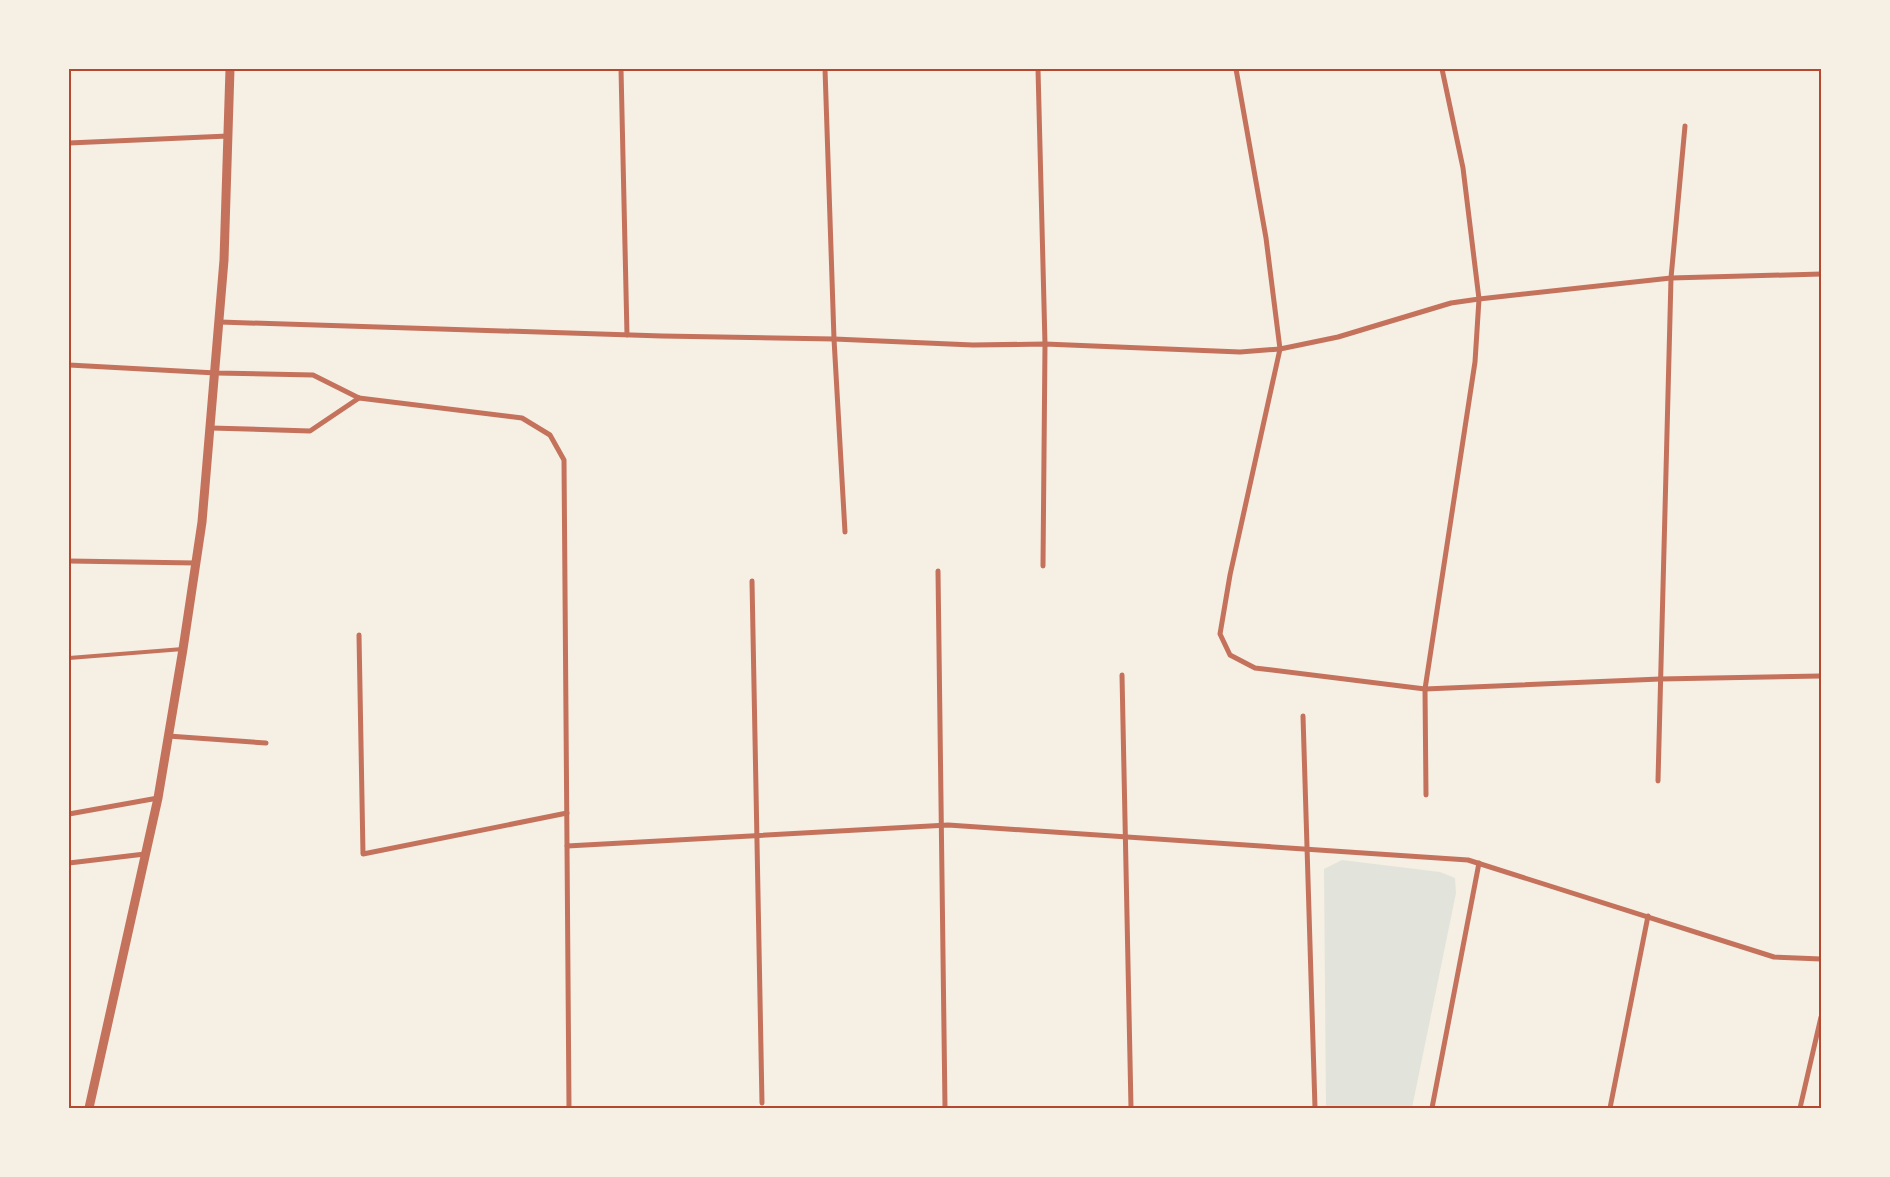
<svg xmlns="http://www.w3.org/2000/svg" width="1890" height="1177" viewBox="0 0 1890 1177" font-family="Signika,sans-serif">
<style>
.green{fill:#e2e4dc}
.lines{fill:none;stroke-linecap:round;stroke-linejoin:round}
.service{stroke:#c5725c;stroke-width:4}
.minor{stroke:#c5725c;stroke-width:5}
.tertiary{stroke:#c5725c;stroke-width:9}
.neatline{fill:none;stroke:#b5482f;stroke-width:2}
</style>
<rect width="100%" height="100%" fill="#f6efe4"/>
<path class="green" d="M 1342,860 L 1440,872 L 1455,878 L 1456,893 L 1412,1108 L 1326,1108 L 1324,869 Z"/>
<g class="lines">
<path class="service" d="M 69,658 L 183,649"/>
<g class="minor">
<path d="M 621,69 L 627,335"/>
<path d="M 825,69 L 834,339 L 845,532"/>
<path d="M 1038,69 L 1045,344 L 1043,566"/>
<path d="M 1236,69 L 1266,238 L 1280,349 L 1230,575 L 1220,634 L 1230,655 L 1255,668 L 1425,689 L 1660,679 L 1821,676"/>
<path d="M 69,143 L 228,136"/>
<path d="M 220,322 L 662,336 L 834,339 L 973,345 L 1045,344 L 1240,352 L 1280,349 L 1338,337 L 1451,303 L 1479,299 L 1671,278 L 1821,274"/>
<path d="M 69,365 L 216,373 L 313,375 L 359,398 L 522,418 L 550,435 L 564,460 L 567,846 L 948,825 L 1468,860 L 1774,957 L 1821,959"/>
<path d="M 211,428 L 310,431 L 359,398"/>
<path d="M 69,561 L 196,563"/>
<path d="M 938,571 L 945,1108"/>
<path d="M 752,581 L 762,1103"/>
<path d="M 359,635 L 363,854 L 567,813"/>
<path d="M 1122,675 L 1131,1108"/>
<path d="M 1303,716 L 1315,1108"/>
<path d="M 168,736 L 266,743"/>
<path d="M 1658,781 L 1671,278 L 1685,126"/>
<path d="M 1426,795 L 1425,689 L 1475,362 L 1479,299 L 1463,168 L 1442,69"/>
<path d="M 69,814 L 158,798"/>
<path d="M 567,846 L 569,1108"/>
<path d="M 69,863 L 145,854"/>
<path d="M 1432,1108 L 1479,863"/>
<path d="M 1610,1108 L 1648,916"/>
<path d="M 1800,1108 L 1821,1017"/>
</g>
<path class="tertiary" d="M 89,1108 L 158,798 L 183,649 L 202,522 L 224,260 L 230,69"/>
</g>
<rect width="1890" height="1177" fill="none" stroke="#f6efe4" stroke-width="140"/>
<rect x="70" y="70" width="1750" height="1037" class="neatline"/>
</svg>
